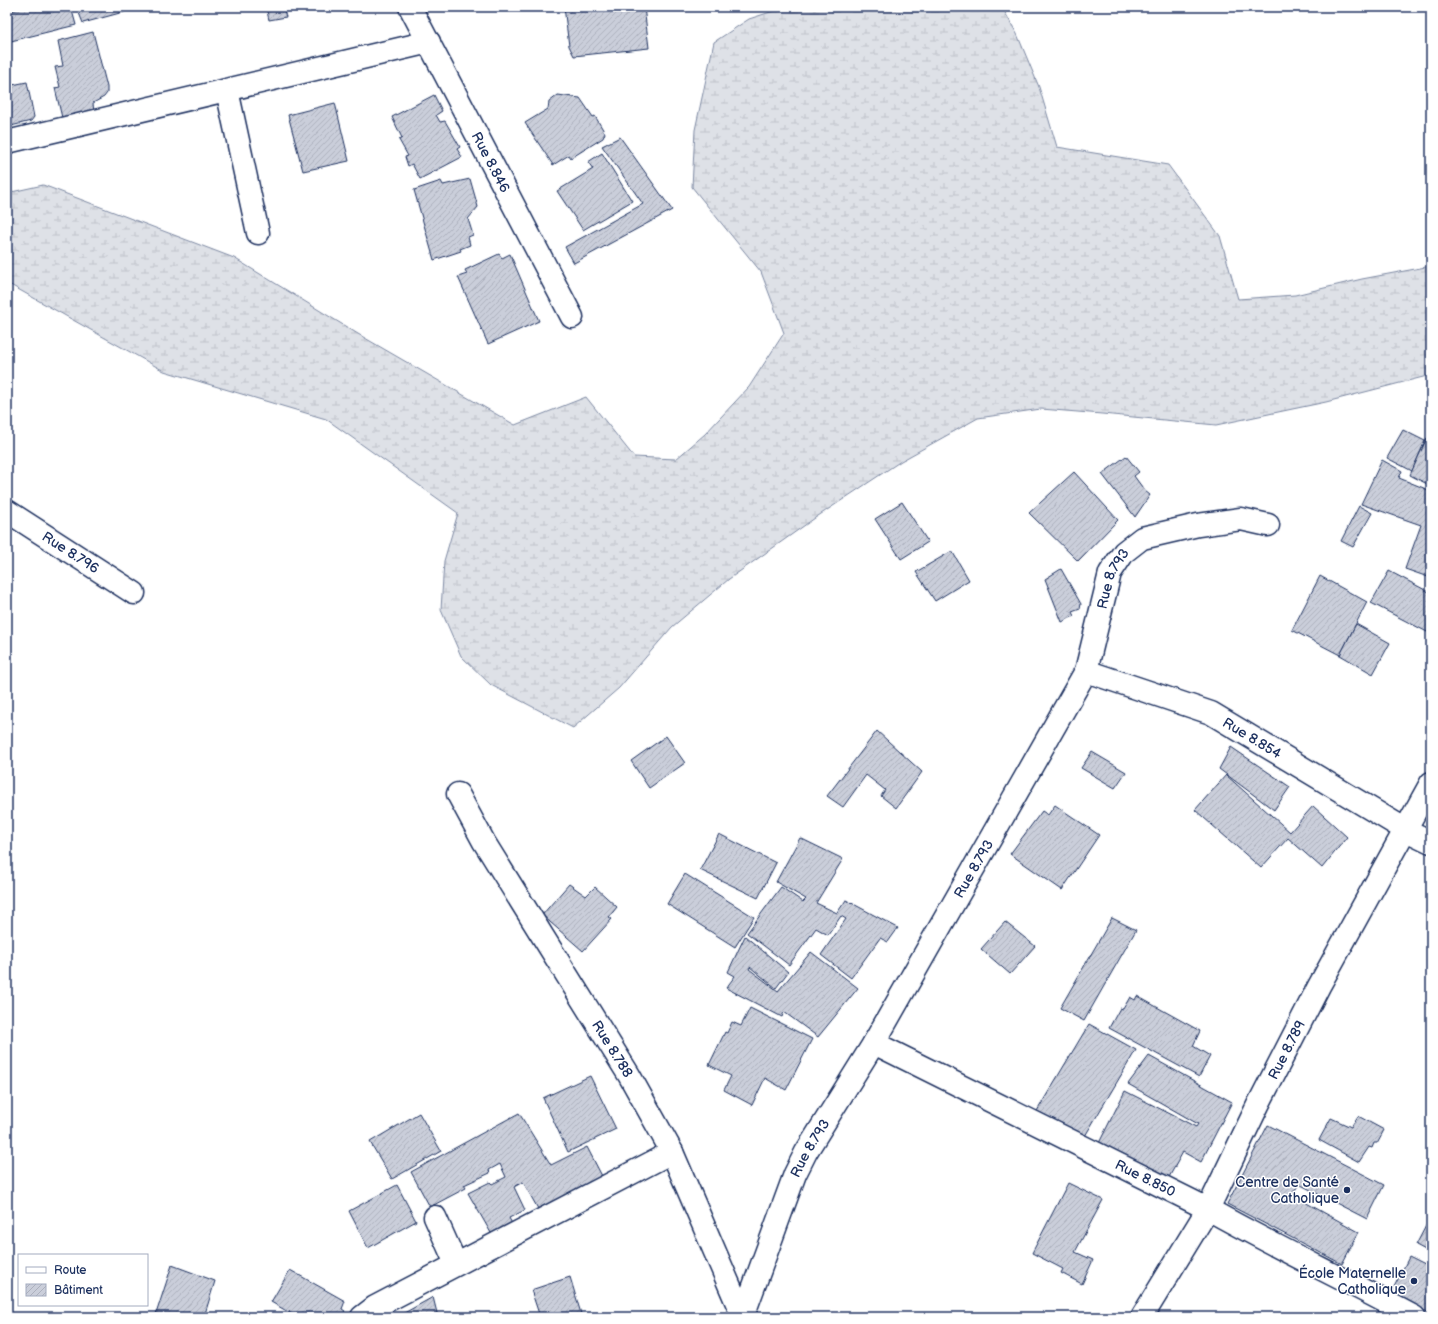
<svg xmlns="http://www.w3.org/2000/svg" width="1438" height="1324" viewBox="0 0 1438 1324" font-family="'Balsamiq Sans',sans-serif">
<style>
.wetland{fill:url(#wetland-marsh);stroke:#7c88a2}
.building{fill:url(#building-hatch);stroke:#1b2f5e}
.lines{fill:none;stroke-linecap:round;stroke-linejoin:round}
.minor-casing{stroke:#1b2f5e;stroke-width:25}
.minor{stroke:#fff;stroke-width:22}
.poi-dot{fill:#1b2f5e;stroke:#fff;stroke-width:1.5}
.labels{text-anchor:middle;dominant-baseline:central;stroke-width:3;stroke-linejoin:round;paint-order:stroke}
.street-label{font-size:14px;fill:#1b2f5e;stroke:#fff}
.poi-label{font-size:14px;fill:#1b2f5e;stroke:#fff;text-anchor:end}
</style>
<defs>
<pattern id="wetland-marsh" width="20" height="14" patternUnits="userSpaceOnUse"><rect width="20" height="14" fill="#dee1e7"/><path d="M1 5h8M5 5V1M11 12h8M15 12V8" fill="none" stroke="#bec1c9"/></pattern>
<pattern id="building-hatch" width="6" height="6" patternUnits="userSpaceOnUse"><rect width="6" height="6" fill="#caceda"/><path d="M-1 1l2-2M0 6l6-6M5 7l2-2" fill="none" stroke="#adb1be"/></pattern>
</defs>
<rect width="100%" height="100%" fill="#fff"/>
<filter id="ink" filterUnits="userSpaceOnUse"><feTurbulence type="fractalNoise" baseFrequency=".025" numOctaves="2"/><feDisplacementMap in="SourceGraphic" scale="8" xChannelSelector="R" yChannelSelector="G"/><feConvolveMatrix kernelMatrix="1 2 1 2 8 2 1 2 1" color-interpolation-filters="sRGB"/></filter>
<g filter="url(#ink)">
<path class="wetland" d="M 786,7 L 1002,7 L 1017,34 L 1039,87 L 1057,147 L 1168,165 L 1220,236 L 1238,299 L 1295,295 L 1362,279 L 1431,266 L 1431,375 L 1326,402 L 1216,425 L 1102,414 L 1041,409 L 978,418 L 901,461 L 815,518 L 729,579 L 672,627 L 619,688 L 573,728 L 491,685 L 461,656 L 441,610 L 444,561 L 458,513 L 326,419 L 164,371 L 7,283 L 7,193 L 43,185 L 234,258 L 358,334 L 515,425 L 586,397 L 634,457 L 676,459 L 705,434 L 749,387 L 784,333 L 761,272 L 692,187 L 695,130 L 714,42 L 749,19 Z"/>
<g class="building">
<path d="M 27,7 L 71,7 L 76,25 L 7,42 L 7,12 Z"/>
<path d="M 79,7 L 142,7 L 83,23 L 77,8 Z"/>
<path d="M 266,7 L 283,7 L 286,17 L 269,20 Z"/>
<path d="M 564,7 L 644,7 L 649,48 L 574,56 L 569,46 Z"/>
<path d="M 93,32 L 107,87 L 107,93 L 104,97 L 93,103 L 94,114 L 63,122 L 55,88 L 60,87 L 55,67 L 63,66 L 58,41 Z"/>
<path d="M 27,82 L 34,117 L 31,121 L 7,127 L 7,86 Z"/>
<path d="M 434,95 L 442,111 L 436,115 L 440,122 L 445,121 L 460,147 L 457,149 L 462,157 L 420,179 L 412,164 L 408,166 L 405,157 L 408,156 L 399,140 L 402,138 L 392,117 Z"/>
<path d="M 558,95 L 580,98 L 593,117 L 595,116 L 605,133 L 603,138 L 571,158 L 569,155 L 553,165 L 525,123 L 548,109 L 549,102 Z"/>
<path d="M 335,103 L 349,161 L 303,171 L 288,115 Z"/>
<path d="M 620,137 L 672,210 L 574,263 L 565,247 L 643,204 L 602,146 Z"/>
<path d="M 602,153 L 632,201 L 583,230 L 557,191 L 593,169 L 588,162 Z"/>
<path d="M 470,179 L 478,207 L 468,219 L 473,235 L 468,237 L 470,245 L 460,249 L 461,251 L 434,260 L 414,190 L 441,181 L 443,185 Z"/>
<path d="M 499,254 L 502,258 L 510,254 L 539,321 L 488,344 L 458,277 L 467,274 L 465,270 Z"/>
<path d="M 1403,430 L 1425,441 L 1412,471 L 1387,458 Z"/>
<path d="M 1427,438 L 1431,440 L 1431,486 L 1410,475 Z"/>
<path d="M 1126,456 L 1139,472 L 1134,476 L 1145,491 L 1150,495 L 1135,517 L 1102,474 Z"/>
<path d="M 1382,460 L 1402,471 L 1399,478 L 1431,491 L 1431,578 L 1405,569 L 1421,525 L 1361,504 Z"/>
<path d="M 1074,472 L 1118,520 L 1078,561 L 1029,513 Z"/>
<path d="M 902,502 L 928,542 L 901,559 L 875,519 Z"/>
<path d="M 1359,506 L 1372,513 L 1353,547 L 1341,541 Z"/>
<path d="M 952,551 L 969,580 L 935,601 L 916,572 Z"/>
<path d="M 1061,569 L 1081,604 L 1080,609 L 1072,612 L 1074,616 L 1062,622 L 1045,579 Z"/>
<path d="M 1389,571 L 1431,593 L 1431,634 L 1371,603 Z"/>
<path d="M 1320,576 L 1367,602 L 1340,655 L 1292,630 Z"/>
<path d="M 1356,624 L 1390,643 L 1373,674 L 1340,655 Z"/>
<path d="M 877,731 L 922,772 L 896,808 L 881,796 L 885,790 L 866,775 L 843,807 L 827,796 Z"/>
<path d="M 666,736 L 685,763 L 649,788 L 631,761 Z"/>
<path d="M 1231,747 L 1290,787 L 1274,810 L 1219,769 Z"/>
<path d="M 1092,752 L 1126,772 L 1115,788 L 1081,768 Z"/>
<path d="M 1226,775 L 1290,832 L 1313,806 L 1347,837 L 1322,868 L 1288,838 L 1261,868 L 1195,810 Z"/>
<path d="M 1055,805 L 1099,835 L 1062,890 L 1010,854 L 1042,811 L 1048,815 Z"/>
<path d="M 719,834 L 776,863 L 758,898 L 700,870 Z"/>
<path d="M 800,838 L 843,859 L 816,903 L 837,913 L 846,900 L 898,928 L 888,942 L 880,938 L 851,978 L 821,955 L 846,919 L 841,916 L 828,935 L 816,928 L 789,965 L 747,933 L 781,887 L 803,902 L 806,899 L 776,882 Z"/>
<path d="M 685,874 L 754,917 L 735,947 L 667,904 Z"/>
<path d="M 569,884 L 586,896 L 595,887 L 617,907 L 609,917 L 612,919 L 583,951 L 542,915 Z"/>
<path d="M 1112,918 L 1136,930 L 1084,1021 L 1060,1008 Z"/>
<path d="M 1005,922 L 1035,946 L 1010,974 L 981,949 Z"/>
<path d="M 745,936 L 788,972 L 776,988 L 750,967 L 749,969 L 778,991 L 811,952 L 858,988 L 818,1037 L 784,1012 L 782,1017 L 726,988 L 735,976 L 728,972 Z"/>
<path d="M 1137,996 L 1200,1031 L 1193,1046 L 1210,1056 L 1199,1077 L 1109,1028 L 1120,1008 L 1123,1009 L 1130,997 L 1135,1000 Z"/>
<path d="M 750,1008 L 812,1039 L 786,1090 L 765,1078 L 752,1105 L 724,1090 L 731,1076 L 709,1065 L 725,1032 L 727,1033 L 732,1022 L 741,1026 Z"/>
<path d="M 1089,1024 L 1136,1050 L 1085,1136 L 1037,1111 Z"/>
<path d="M 1149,1056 L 1232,1102 L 1201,1162 L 1183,1152 L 1168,1179 L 1098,1145 L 1125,1091 L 1196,1127 L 1198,1124 L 1128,1084 Z"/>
<path d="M 590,1076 L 616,1129 L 568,1152 L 543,1098 Z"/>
<path d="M 419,1113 L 441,1151 L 392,1179 L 370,1142 Z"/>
<path d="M 519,1113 L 551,1165 L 587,1147 L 603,1178 L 542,1216 L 523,1182 L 514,1187 L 525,1210 L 509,1218 L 515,1229 L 495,1240 L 468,1193 L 490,1182 L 492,1184 L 506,1177 L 500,1164 L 489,1170 L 490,1173 L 464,1185 L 466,1188 L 430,1207 L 411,1172 Z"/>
<path d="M 1358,1116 L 1384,1130 L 1377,1143 L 1374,1143 L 1372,1148 L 1369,1147 L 1359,1162 L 1319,1140 L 1331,1118 L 1351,1127 Z"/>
<path d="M 1268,1125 L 1384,1185 L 1367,1219 L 1299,1184 L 1292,1195 L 1359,1232 L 1342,1264 L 1227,1204 Z"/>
<path d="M 1068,1183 L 1103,1200 L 1075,1252 L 1093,1260 L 1082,1284 L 1061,1273 L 1063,1269 L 1032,1253 Z"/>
<path d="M 397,1185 L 416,1221 L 368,1248 L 349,1211 Z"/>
<path d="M 1431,1216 L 1431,1253 L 1416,1245 Z"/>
<path d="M 1409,1257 L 1431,1268 L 1431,1314 L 1391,1293 Z"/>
<path d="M 172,1265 L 215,1281 L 204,1317 L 155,1317 Z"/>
<path d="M 290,1270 L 345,1301 L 342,1309 L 345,1311 L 341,1317 L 297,1317 L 271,1302 Z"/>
<path d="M 570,1277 L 582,1317 L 540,1317 L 531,1290 Z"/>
<path d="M 433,1297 L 438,1317 L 397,1317 Z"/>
</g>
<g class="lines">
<g class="minor-casing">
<g id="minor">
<path id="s1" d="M 410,7 L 572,317"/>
<path d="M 227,90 L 258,233"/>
<path d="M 7,142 L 429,42"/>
<path id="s2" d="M 7,511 L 134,593"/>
<path id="s3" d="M 1086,671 L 1211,713 L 1406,830 L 1431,842"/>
<path id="s4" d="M 458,794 L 484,842 L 629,1075 L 672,1152 L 743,1317"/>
<path id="s5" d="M 874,1043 L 1208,1209 C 1275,1247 1346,1280 1414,1317"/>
<path d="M 435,1217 L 456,1264"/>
<path id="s6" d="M 743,1316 L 795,1174 L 806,1152 L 874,1043 L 1086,671 L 1110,573 L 1124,552 L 1142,538 L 1198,525 L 1241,519 L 1268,525"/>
<path d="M 362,1317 L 375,1307 L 672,1152"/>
<path id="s7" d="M 1142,1317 L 1208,1209 L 1258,1105 L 1319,986 L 1431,783"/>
</g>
</g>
<use href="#minor" class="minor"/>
</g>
</g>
<g class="poi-dot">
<circle cx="1347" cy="1190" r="4"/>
<circle cx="1414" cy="1281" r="4"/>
</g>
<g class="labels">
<g class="street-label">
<text stroke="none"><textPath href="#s1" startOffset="175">Rue 8.846</textPath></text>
<text stroke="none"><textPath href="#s2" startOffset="76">Rue 8.796</textPath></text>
<text stroke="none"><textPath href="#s6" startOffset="829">Rue 8.793</textPath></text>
<text stroke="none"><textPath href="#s3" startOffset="180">Rue 8.854</textPath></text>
<text stroke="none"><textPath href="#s6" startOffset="505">Rue 8.793</textPath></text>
<text stroke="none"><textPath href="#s4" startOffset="298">Rue 8.788</textPath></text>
<text stroke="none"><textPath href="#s7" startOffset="304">Rue 8.789</textPath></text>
<text stroke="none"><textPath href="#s6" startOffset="181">Rue 8.793</textPath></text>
<text stroke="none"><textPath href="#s5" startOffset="303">Rue 8.850</textPath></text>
</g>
<g class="poi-label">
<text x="1339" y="1182">Centre de Santé<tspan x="1339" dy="16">Catholique</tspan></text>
<text x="1406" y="1273">École Maternelle<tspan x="1406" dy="16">Catholique</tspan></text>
</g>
</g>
<rect width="1438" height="1324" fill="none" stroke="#fff" stroke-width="24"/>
<rect x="12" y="12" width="1414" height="1300" fill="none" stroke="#1b2f5e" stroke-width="1.5" filter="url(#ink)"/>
<rect x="18" y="1254" width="130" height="52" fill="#ffffff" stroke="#a4acbf"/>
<rect x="26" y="1267" width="20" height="6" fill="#ffffff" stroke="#a4acbf"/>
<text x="54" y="1274" font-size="12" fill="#1b2f5e">Route</text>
<rect x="26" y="1284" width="20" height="12" fill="url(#building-hatch)" stroke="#a4acbf"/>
<text x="54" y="1294" font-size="12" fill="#1b2f5e">Bâtiment</text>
</svg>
